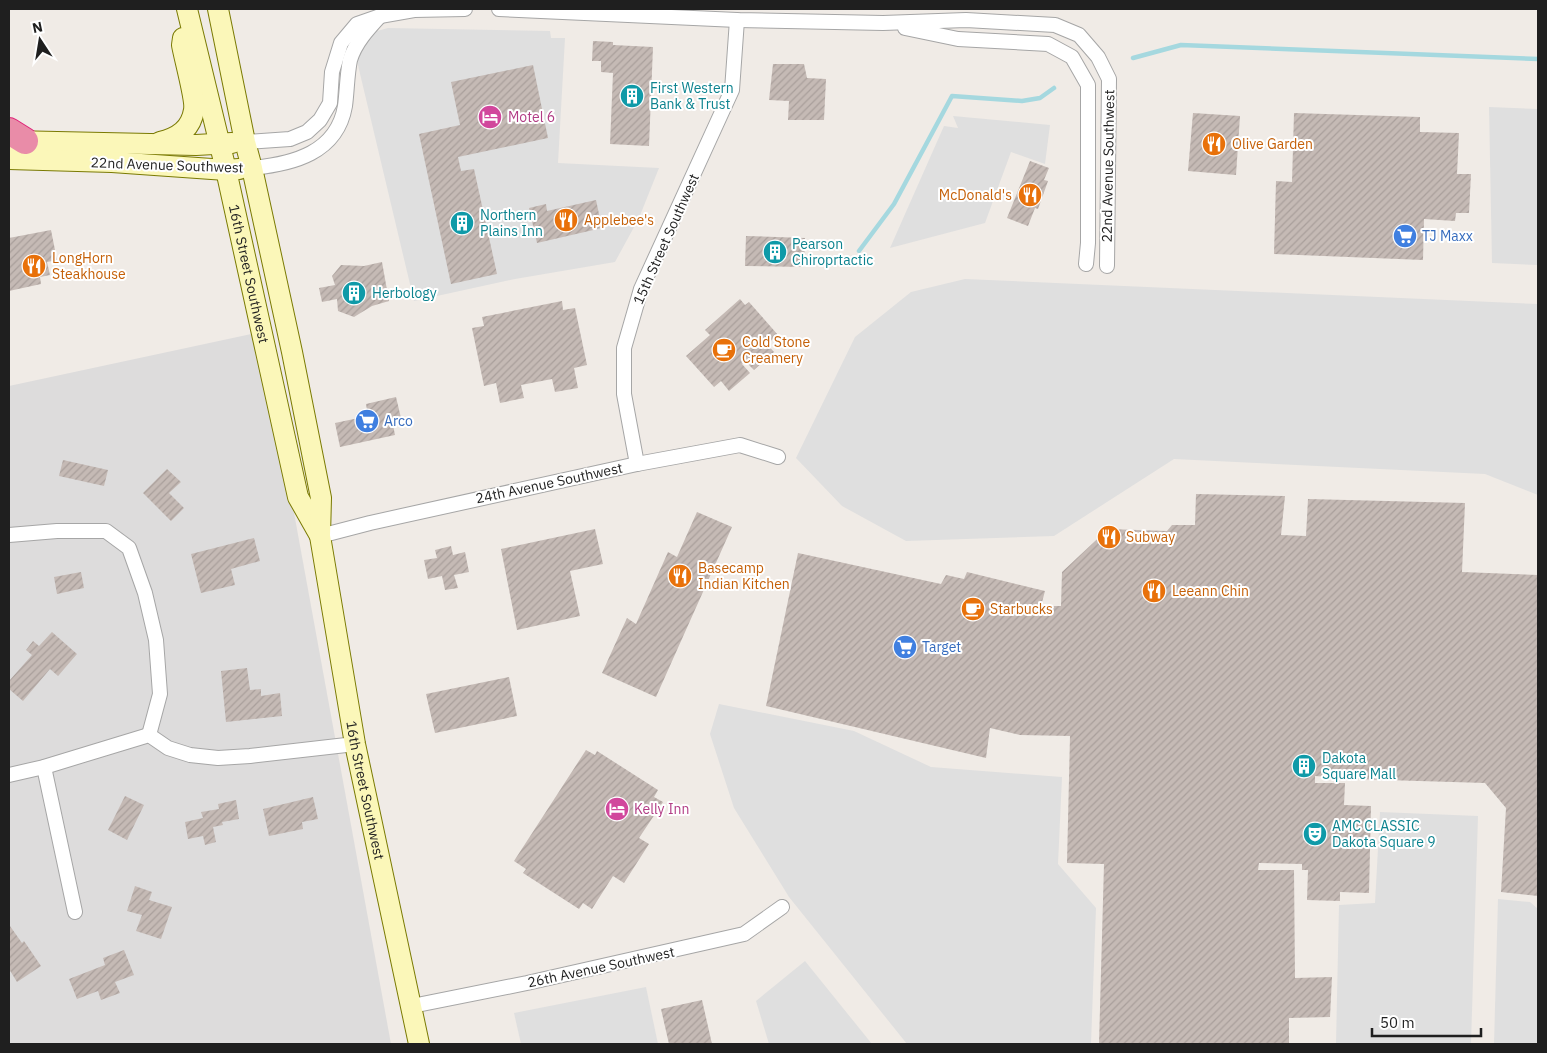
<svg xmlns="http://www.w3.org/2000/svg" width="1547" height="1053" viewBox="0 0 1547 1053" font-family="'IBM Plex Sans',sans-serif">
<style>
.residential{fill:#dddcdc}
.parking{fill:#dfdfdf}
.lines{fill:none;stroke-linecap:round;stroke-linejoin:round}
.stream{stroke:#a5d8df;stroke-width:4.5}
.building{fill:url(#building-hatch)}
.minor-casing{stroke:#a6a6a6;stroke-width:16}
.secondary-casing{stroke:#7a7a03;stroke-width:22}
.motorway-casing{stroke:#de2278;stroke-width:28}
.minor{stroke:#fff;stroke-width:14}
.secondary{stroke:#fbf7b9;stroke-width:20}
.motorway{stroke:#e98ca8;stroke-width:26}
.labels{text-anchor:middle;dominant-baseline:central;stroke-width:4;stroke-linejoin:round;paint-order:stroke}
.culture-label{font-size:14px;fill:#0d838f;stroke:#fff;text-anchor:start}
.hotel-label{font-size:14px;fill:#b23c85;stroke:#fff;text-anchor:start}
.food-label{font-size:14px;fill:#c56008;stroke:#fff;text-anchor:start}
.street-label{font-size:14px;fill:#1f1f1f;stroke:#fff}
.shop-label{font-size:14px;fill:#366cbe;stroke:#fff;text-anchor:start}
</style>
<defs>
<pattern id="building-hatch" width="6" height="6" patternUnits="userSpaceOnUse" patternTransform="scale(1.25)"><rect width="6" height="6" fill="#c5bab5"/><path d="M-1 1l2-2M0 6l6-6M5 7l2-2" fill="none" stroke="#a99f9b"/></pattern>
</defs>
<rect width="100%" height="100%" fill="#f0ebe6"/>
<path class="residential" d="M 261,332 L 391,1044 L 9,1044 L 9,386 Z"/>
<g class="parking">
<path d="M 388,28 L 550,31 L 551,38 L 565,38 L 558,163 L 659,168 L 639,218 L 615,262 L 515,279 L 414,301 L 357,61 L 370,33 Z"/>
<path d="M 1489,107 L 1538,109 L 1538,265 L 1492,263 Z"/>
<path d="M 953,116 L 1050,125 L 1045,164 L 1011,152 L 985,223 L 890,248 L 944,126 L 958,128 Z"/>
<path d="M 965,279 L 1538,304 L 1538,495 L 1485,474 L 1174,459 L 1054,536 L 906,541 L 842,506 L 796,458 L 855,337 L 911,292 Z"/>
<path d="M 719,704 L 854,731 L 931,767 L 1062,777 L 1058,864 L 1096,908 L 1091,1044 L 907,1044 L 789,897 L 734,808 L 710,734 Z"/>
<path d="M 1380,812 L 1478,816 L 1471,1044 L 1336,1044 L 1339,905 L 1375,903 Z"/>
<path d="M 1498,899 L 1530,902 L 1538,909 L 1538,1044 L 1494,1044 Z"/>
<path d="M 805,961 L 872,1044 L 769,1044 L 756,1001 Z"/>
<path d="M 646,987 L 658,1044 L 521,1044 L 514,1013 Z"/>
</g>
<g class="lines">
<g class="stream">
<path d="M 1133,58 L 1181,45 L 1538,59"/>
<path d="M 859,251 L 894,204 L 952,96 L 1022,101 L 1040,98 L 1054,88"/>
</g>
</g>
<g class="building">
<path d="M 593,41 L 613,42 L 613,45 L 653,47 L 649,146 L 610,144 L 613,73 L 601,72 L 601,61 L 592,61 Z"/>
<path d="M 773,64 L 804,64 L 807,78 L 826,79 L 824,120 L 788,120 L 789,101 L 769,100 Z"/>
<path d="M 533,65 L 548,138 L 458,157 L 461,171 L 474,169 L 497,274 L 451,284 L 419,134 L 460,125 L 451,82 Z"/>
<path d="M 1193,113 L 1240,116 L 1236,175 L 1188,171 Z"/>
<path d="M 1294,113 L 1420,117 L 1420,132 L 1459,133 L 1457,174 L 1471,174 L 1469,213 L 1456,213 L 1455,221 L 1424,219 L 1423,260 L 1274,254 L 1276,181 L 1292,182 Z"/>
<path d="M 1030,161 L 1049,168 L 1044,180 L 1048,181 L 1038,209 L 1035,208 L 1028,226 L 1007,218 Z"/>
<path d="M 596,200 L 602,228 L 537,243 L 529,208 L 546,204 L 547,211 Z"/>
<path d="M 51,230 L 57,260 L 47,262 L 50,275 L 40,277 L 41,284 L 9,291 L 9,238 Z"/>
<path d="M 746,236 L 805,238 L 804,267 L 745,266 Z"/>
<path d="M 382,262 L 389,301 L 372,306 L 354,317 L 338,311 L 337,299 L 322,302 L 319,288 L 335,285 L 332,276 L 341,265 L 364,266 Z"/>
<path d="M 740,299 L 745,305 L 749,302 L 778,335 L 767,344 L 774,352 L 754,370 L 745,361 L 742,364 L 750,373 L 729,391 L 721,381 L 714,387 L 686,356 L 710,335 L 705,330 Z"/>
<path d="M 562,301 L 563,310 L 575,308 L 587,365 L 574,368 L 578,388 L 555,392 L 552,379 L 521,385 L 524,398 L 500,403 L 496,383 L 484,386 L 472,328 L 484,326 L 482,317 Z"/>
<path d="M 396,397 L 401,418 L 392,420 L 395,435 L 340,447 L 335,423 L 368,416 L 366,404 Z"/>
<path d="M 63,460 L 108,470 L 104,486 L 59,476 Z"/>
<path d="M 167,469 L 181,482 L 169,493 L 184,508 L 171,521 L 143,493 Z"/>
<path d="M 1196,494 L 1285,496 L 1281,535 L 1306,536 L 1308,499 L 1465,503 L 1462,572 L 1538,575 L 1538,896 L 1501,892 L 1506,808 L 1485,783 L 1353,779 L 1315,776 L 1315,783 L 1345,783 L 1344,805 L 1371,806 L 1369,893 L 1340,892 L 1340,901 L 1307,900 L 1308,870 L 1302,870 L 1302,864 L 1259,863 L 1258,870 L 1294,870 L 1295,978 L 1332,977 L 1330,1017 L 1289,1018 L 1289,1044 L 1099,1044 L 1104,864 L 1067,863 L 1070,736 L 1020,735 L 990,728 L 986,758 L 766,706 L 798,553 L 941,584 L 946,575 L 964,579 L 967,572 L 1045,591 L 1041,606 L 1061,606 L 1062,572 L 1108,529 L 1167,531 L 1172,525 L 1195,525 Z"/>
<path d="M 697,512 L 732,527 L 656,697 L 602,673 L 627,618 L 636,624 L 668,552 L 677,557 Z"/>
<path d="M 595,529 L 603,564 L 570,571 L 580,616 L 517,630 L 501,549 Z"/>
<path d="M 254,538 L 260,561 L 231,569 L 235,585 L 201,593 L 191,554 Z"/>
<path d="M 451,546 L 453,555 L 465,552 L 469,572 L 454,575 L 458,588 L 445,590 L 442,576 L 428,579 L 424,560 L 437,558 L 435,550 Z"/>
<path d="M 81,572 L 84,588 L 57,594 L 54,577 Z"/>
<path d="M 52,632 L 77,654 L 58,676 L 50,669 L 23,701 L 9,689 L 9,681 L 32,655 L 26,650 L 33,641 L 39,646 Z"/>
<path d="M 247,668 L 250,690 L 261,689 L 261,696 L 280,693 L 282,716 L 226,722 L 221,671 Z"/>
<path d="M 509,677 L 517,716 L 435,733 L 426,694 Z"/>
<path d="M 586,750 L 595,755 L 597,751 L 658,790 L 654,797 L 663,802 L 639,838 L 649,844 L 624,883 L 613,876 L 592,909 L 583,903 L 579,909 L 523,873 L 526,869 L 514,861 Z"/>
<path d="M 125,796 L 144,805 L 127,840 L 108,830 Z"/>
<path d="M 313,797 L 318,819 L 302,822 L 303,829 L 269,836 L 263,809 Z"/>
<path d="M 236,800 L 239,819 L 222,822 L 223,825 L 213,827 L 216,842 L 205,845 L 203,836 L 188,839 L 185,822 L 203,818 L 201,812 L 219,809 L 218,804 Z"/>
<path d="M 135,886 L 152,892 L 149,900 L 172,907 L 161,939 L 136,931 L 142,915 L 127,911 Z"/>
<path d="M 10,926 L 22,943 L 24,941 L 41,966 L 17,982 L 9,969 L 9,927 Z"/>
<path d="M 124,950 L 134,975 L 115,982 L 120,993 L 101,1000 L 98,991 L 77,999 L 69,979 L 105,965 L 103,958 Z"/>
<path d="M 702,1000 L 712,1044 L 669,1044 L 661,1009 Z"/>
</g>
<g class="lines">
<g class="minor-casing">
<g id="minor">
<path d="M 499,9 L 737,20 L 883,23 L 966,20 L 1055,25 L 1079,35 L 1098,57 L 1109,79 L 1107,266"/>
<path d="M 905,28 L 958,39 L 1048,44 L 1072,57 L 1088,85 L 1088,243 L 1086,264"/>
<path d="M 245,142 L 290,139 L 307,132 L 320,120 L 330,103 L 332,72 L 341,43 L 357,24 L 380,16 L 414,10 L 465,9"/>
<path d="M 252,168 C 293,164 337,153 345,106 C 347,91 347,75 350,60 C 355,43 368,29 380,16"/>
<path d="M 637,464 L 624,394 L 624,348 L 641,289 L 732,90 L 737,20"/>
<path d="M 9,535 L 57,531 L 106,531 L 129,548 L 145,593 L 156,640 L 160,694 L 149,735"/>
<path d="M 320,536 L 370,523 L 637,464 L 740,445 L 778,457"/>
<path d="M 44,767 L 75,912"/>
<path d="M 9,775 L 44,767 L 149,735 L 168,748 L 190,755 L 218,758 L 250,756 L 355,744"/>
<path d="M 412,1006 L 527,983 L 744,934 L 782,907"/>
</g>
</g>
<g class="secondary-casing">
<g id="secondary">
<path id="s1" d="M 187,9 L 226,170 L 298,497 L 319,534"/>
<path id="s2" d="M 218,9 L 245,142 L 252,168 L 292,352 L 321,498 L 320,536 L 355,744 L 419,1044"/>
<path d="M 11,141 L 196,145 L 232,143"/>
<path d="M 160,142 C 178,138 191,129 194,110 C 196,100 184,57 182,45 L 183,38"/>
<path d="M 9,159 L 112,162 L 226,170 L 239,169"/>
</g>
</g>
<g class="motorway-casing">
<path id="motorway" d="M 9,131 L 25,141"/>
</g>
<use href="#minor" class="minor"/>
<use href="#secondary" class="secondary"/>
<use href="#motorway" class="motorway"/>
</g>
<defs>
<g id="building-disc" transform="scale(1.25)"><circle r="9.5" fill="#0f9aa8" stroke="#fff"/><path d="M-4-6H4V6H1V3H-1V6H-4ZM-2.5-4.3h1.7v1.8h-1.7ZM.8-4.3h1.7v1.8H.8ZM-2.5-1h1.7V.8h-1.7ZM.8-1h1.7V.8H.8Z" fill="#fff"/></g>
<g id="hotel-disc" transform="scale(1.25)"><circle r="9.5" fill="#d1479c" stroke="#fff"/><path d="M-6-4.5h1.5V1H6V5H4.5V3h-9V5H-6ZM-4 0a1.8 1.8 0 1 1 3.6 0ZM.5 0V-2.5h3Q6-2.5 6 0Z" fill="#fff"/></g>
<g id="restaurant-disc" transform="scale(1.25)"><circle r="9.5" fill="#e8710a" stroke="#fff"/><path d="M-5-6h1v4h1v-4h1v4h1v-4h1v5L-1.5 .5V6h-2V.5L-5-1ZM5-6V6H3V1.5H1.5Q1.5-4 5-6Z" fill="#fff"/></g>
<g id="supermarket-disc" transform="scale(1.25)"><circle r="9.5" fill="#3f7fe0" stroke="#fff"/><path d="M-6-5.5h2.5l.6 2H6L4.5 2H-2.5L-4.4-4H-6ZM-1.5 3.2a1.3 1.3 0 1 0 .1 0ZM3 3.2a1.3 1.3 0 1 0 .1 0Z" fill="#fff"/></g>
<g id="cafe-disc" transform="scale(1.25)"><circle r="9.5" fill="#e8710a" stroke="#fff"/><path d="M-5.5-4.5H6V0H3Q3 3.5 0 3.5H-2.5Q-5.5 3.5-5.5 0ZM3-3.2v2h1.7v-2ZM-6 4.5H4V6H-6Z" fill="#fff"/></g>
<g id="theatre-disc" transform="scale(1.25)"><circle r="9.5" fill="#0f9aa8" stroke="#fff"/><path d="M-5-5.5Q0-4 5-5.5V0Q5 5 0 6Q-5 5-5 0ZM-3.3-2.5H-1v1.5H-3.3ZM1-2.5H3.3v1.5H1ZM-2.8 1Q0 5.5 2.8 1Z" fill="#fff"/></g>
</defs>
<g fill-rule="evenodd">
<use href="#building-disc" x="632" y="96"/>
<use href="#hotel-disc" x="490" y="117"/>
<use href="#restaurant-disc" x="1214" y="144"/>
<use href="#restaurant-disc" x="1030" y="195"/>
<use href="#restaurant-disc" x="566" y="220"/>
<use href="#building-disc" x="462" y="223"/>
<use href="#supermarket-disc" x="1405" y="236"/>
<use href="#building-disc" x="775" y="252"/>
<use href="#restaurant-disc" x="34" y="266"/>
<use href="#building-disc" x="354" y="293"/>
<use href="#cafe-disc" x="724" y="350"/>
<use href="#supermarket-disc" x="367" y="421"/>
<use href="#restaurant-disc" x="1109" y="537"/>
<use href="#restaurant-disc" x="680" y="576"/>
<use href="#restaurant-disc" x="1154" y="591"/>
<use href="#cafe-disc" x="973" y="609"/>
<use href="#supermarket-disc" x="905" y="647"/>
<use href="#building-disc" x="1304" y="766"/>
<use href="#hotel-disc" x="617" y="809"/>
<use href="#theatre-disc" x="1315" y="834"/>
</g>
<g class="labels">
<g class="culture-label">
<text x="650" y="88">First Western<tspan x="650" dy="16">Bank &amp; Trust</tspan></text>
<text x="480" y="215">Northern<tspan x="480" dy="16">Plains Inn</tspan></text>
<text x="792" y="244">Pearson<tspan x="792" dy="16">Chiroprtactic</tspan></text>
<text x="372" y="293">Herbology</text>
<text x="1322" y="758">Dakota<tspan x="1322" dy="16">Square Mall</tspan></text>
<text x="1332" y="826">AMC CLASSIC<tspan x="1332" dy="16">Dakota Square 9</tspan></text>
</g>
<g class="hotel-label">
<text x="508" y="117">Motel 6</text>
<text x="634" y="809">Kelly Inn</text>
</g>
<g class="food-label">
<text x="1232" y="144">Olive Garden</text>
<text x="1012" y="195" text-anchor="end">McDonald's</text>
<text x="584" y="220">Applebee's</text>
<text x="52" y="258">LongHorn<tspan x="52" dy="16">Steakhouse</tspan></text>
<text x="742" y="342">Cold Stone<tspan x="742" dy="16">Creamery</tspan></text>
<text x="1126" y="537">Subway</text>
<text x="698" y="568">Basecamp<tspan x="698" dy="16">Indian Kitchen</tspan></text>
<text x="1172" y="591">Leeann Chin</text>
<text x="990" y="609">Starbucks</text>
</g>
<g class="street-label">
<text transform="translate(167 165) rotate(2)">22nd Avenue Southwest</text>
<text transform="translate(1108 166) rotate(-89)">22nd Avenue Southwest</text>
<text transform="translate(666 239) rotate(-66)">15th Street Southwest</text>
<text stroke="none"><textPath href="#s1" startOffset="272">16th Street Southwest</textPath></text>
<text transform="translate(549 483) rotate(-12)">24th Avenue Southwest</text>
<text stroke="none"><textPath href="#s2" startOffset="796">16th Street Southwest</textPath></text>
<text transform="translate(601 967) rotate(-12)">26th Avenue Southwest</text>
</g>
<g class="shop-label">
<text x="1422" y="236">TJ Maxx</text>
<text x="384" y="421">Arco</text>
<text x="922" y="647">Target</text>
</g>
</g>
<rect width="1547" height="1053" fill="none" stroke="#1f1f1f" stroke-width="20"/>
<g transform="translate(40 40) rotate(348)" stroke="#ffffff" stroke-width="4" paint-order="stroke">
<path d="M0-4L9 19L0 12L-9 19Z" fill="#1f1f1f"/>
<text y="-8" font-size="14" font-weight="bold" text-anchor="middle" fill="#1f1f1f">N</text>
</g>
<path d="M1372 1028v8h109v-8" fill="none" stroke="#1f1f1f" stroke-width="2.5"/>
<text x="1380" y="1028" font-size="15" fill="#1f1f1f" stroke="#ffffff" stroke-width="4" paint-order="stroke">50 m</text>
</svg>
